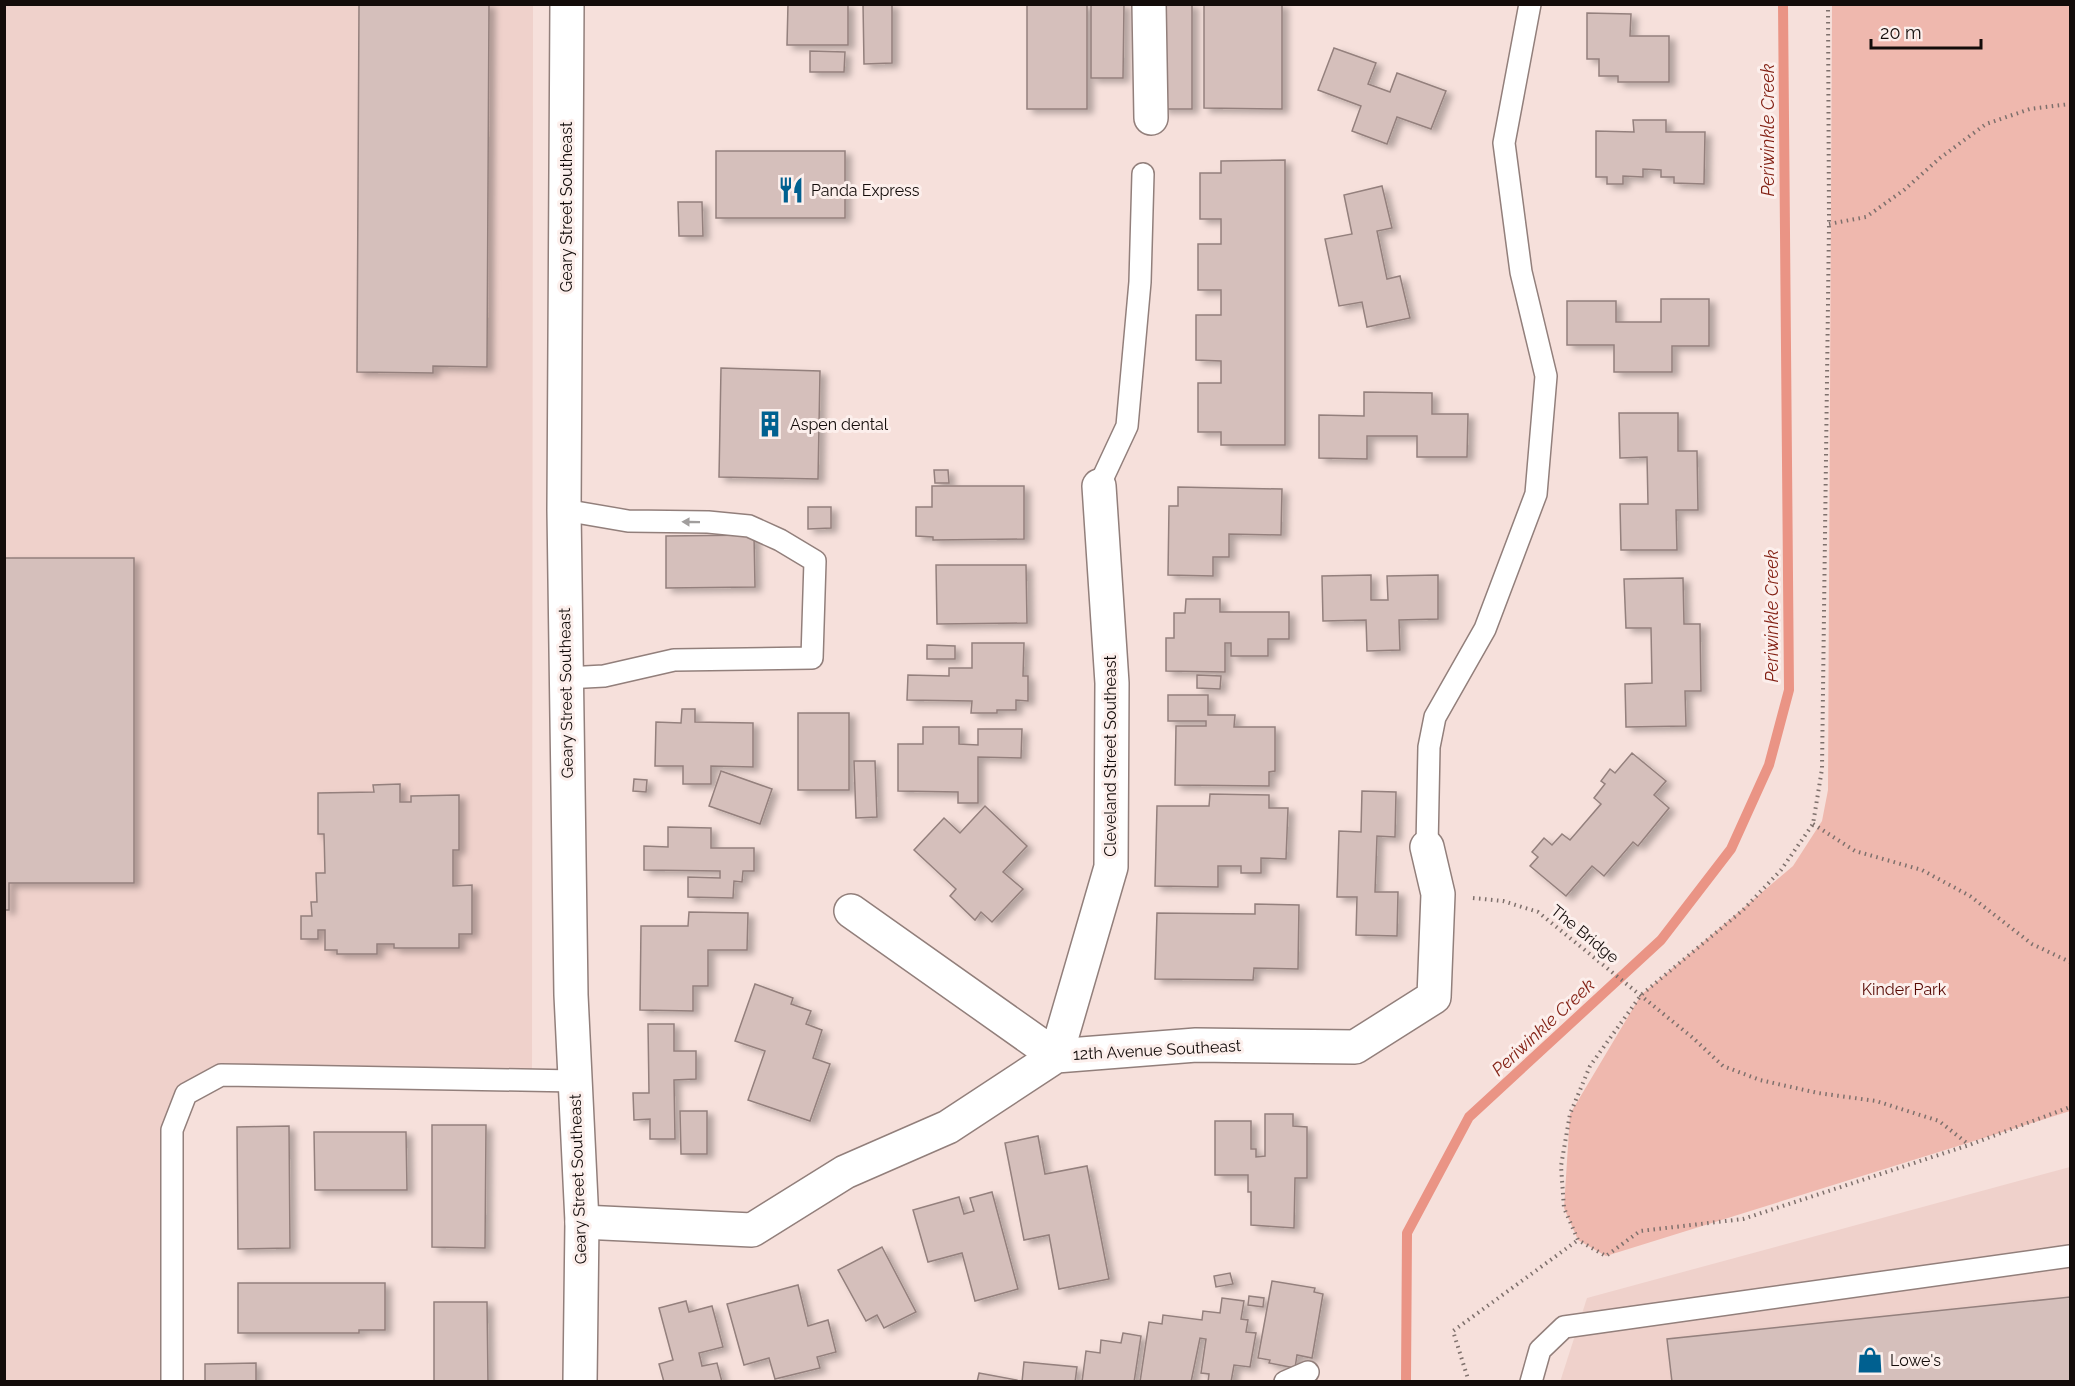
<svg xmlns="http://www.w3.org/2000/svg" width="2075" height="1386" viewBox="0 0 2075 1386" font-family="Raleway,sans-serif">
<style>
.built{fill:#efd1cb}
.green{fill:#efb8ae}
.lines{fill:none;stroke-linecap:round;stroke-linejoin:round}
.stream{stroke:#ea9485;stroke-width:10}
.building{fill:#d5bfbb;stroke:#94807d;stroke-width:1.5;filter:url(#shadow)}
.lane-casing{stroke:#927f7b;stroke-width:24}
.street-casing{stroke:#927f7b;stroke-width:36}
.secondary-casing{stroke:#927f7b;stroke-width:36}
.path{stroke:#7e706c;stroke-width:4;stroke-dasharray:1.5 4.5;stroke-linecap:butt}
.lane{stroke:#fff;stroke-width:21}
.street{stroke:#fff;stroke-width:33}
.secondary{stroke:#fff;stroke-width:33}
.oneway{fill:#a19e9d}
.labels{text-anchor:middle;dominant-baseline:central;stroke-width:6;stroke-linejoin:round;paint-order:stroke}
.poi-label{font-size:16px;fill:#130c0a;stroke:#fcefec;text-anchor:start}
.street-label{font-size:16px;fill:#130c0a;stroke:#fcefec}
.park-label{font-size:16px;fill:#560903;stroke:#fcefec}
.water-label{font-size:18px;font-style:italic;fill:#821f12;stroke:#fcefec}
</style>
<defs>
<filter id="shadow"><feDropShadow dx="6" dy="4" stdDeviation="3" flood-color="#0004"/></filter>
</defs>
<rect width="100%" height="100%" fill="#f6e0db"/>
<g class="built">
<path d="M 5,5 L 533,5 L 532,1081 L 184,1082 L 178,1381 L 5,1382 Z"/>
<path d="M 2070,1167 L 2070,1381 L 1560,1382 L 1587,1298 Z"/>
</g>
<path class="green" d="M 1832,5 L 2070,5 L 2070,1111 L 1606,1256 L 1578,1240 L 1564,1208 L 1570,1114 L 1641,995 L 1793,866 L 1822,821 L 1828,790 Z"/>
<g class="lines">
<path class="stream" d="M 1406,1382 L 1407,1233 L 1469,1117 L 1661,940 L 1731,849 L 1769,765 L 1789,690 L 1783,4"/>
</g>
<g class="building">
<path d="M 359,4 L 489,4 L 487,367 L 433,366 L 433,373 L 357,372 Z"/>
<path d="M 788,4 L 848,4 L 848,45 L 787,45 Z"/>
<path d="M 863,4 L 892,4 L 892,63 L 864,64 Z"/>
<rect x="1027" y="4" width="60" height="105"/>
<path d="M 1091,4 L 1124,4 L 1123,78 L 1091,78 Z"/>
<path d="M 1161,4 L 1192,4 L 1192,109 L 1162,109 Z"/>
<path d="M 1204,4 L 1282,4 L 1282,109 L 1204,108 Z"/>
<path d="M 1587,13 L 1631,14 L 1630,36 L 1669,36 L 1669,82 L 1618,82 L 1618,76 L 1599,76 L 1599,59 L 1587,59 Z"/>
<path d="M 1334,48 L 1376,63 L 1368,84 L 1390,92 L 1397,73 L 1446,91 L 1431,129 L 1397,117 L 1387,144 L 1352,131 L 1361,106 L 1318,90 Z"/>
<path d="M 810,51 L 845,52 L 844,72 L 810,72 Z"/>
<path d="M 1633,120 L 1666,120 L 1666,132 L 1705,132 L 1704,184 L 1674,183 L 1674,177 L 1661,177 L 1661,170 L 1643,169 L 1643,177 L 1623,176 L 1623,184 L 1607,184 L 1607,177 L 1596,177 L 1596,131 L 1634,132 Z"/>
<rect x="716" y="151" width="129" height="67"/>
<path d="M 1285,160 L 1285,445 L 1221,445 L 1221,432 L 1198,432 L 1198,383 L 1221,383 L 1221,361 L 1196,360 L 1196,315 L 1221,315 L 1221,290 L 1198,290 L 1198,244 L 1221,244 L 1221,219 L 1200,219 L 1200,173 L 1221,173 L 1221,161 Z"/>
<path d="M 1382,186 L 1392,228 L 1377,231 L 1387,279 L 1400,276 L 1410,318 L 1367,327 L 1362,302 L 1339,306 L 1325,239 L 1352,234 L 1344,195 Z"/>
<path d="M 678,202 L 702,202 L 703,236 L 679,236 Z"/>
<path d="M 1661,299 L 1709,299 L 1709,346 L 1672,346 L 1672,372 L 1614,372 L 1614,345 L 1567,345 L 1567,301 L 1616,301 L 1616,322 L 1661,322 Z"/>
<path d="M 721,368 L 820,371 L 818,479 L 719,477 Z"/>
<path d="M 1364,392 L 1432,393 L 1432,414 L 1468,414 L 1467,457 L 1417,457 L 1417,436 L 1367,436 L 1367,459 L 1319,458 L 1319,415 L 1364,416 Z"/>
<path d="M 1619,413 L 1678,413 L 1678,451 L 1697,451 L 1698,510 L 1676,510 L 1677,550 L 1621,550 L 1620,504 L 1648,504 L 1647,457 L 1620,458 Z"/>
<path d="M 934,470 L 948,470 L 949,483 L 935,483 Z"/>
<path d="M 932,486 L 1024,486 L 1024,539 L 933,540 L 933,537 L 916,536 L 916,507 L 932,507 Z"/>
<path d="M 1178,487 L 1282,489 L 1281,535 L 1229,534 L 1229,557 L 1213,557 L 1213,576 L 1168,575 L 1169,506 L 1178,506 Z"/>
<path d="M 808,507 L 831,507 L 831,528 L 808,529 Z"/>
<path d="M 754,535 L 755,587 L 666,588 L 666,536 Z"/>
<path d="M 4,558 L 134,558 L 134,883 L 9,883 L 9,910 L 4,910 Z"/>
<path d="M 936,565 L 1026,565 L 1027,623 L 937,624 Z"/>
<path d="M 1371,575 L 1371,600 L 1388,600 L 1387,576 L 1438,575 L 1438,619 L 1399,620 L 1400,650 L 1367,651 L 1366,620 L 1323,621 L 1322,576 Z"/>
<path d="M 1683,578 L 1684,624 L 1700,624 L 1701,691 L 1685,691 L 1686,726 L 1626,727 L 1625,684 L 1652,683 L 1651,628 L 1626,628 L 1624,579 Z"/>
<path d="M 1186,599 L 1220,599 L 1220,612 L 1289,612 L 1289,639 L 1268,639 L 1268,656 L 1231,656 L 1231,643 L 1225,643 L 1225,672 L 1166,671 L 1166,638 L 1174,638 L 1174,613 L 1185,613 Z"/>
<path d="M 972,643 L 1024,643 L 1023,676 L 1028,676 L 1028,701 L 1016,700 L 1016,710 L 997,710 L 997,713 L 971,713 L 972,701 L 907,700 L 908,675 L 949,676 L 949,668 L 972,668 Z"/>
<path d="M 927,645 L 955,646 L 955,659 L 927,659 Z"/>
<path d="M 1197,675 L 1221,676 L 1220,689 L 1197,688 Z"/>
<path d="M 1168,695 L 1208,695 L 1208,715 L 1235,715 L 1234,727 L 1275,727 L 1275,771 L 1269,772 L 1269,786 L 1175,785 L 1176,726 L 1206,726 L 1206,721 L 1168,721 Z"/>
<path d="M 682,709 L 695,709 L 695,722 L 753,723 L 753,767 L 711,766 L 711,784 L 683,784 L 683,766 L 655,766 L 656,722 L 681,723 Z"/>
<rect x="798" y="713" width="51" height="77"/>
<path d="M 923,727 L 959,727 L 959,744 L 978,745 L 978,729 L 1022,729 L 1021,758 L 978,757 L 978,803 L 958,803 L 958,792 L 898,791 L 898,744 L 923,744 Z"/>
<path d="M 1632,753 L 1666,781 L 1654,795 L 1669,808 L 1638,846 L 1633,842 L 1604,876 L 1592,866 L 1566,896 L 1530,866 L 1538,857 L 1532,852 L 1544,838 L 1552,845 L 1562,834 L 1570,840 L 1601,804 L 1594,798 L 1605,784 L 1601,781 L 1610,769 L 1615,773 Z"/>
<path d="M 854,761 L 875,761 L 877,817 L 856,818 Z"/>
<path d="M 721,771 L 772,789 L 760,824 L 709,806 Z"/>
<path d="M 634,779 L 647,780 L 646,792 L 633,791 Z"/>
<path d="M 400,784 L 400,802 L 411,802 L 411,796 L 459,795 L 459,850 L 453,850 L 453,886 L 472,885 L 472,934 L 459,934 L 459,948 L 394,948 L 394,944 L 377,944 L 377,954 L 337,954 L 337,950 L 325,950 L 325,930 L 318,930 L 318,939 L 301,939 L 301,916 L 312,916 L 311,902 L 317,902 L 316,873 L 325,873 L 324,834 L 318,834 L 318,793 L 374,792 L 373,785 Z"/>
<path d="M 1362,791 L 1396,792 L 1395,837 L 1377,836 L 1375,892 L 1398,892 L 1397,936 L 1356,935 L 1357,897 L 1337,897 L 1339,831 L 1361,832 Z"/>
<path d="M 1210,794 L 1269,795 L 1269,808 L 1288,808 L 1286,859 L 1261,858 L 1261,873 L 1241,873 L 1241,866 L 1218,866 L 1218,887 L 1155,886 L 1157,806 L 1209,806 Z"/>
<path d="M 985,806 L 1027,846 L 1003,872 L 1023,889 L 992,922 L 981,912 L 975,920 L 950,896 L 956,889 L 914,850 L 944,818 L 960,833 Z"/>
<path d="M 668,827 L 711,828 L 711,848 L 754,848 L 754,871 L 743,871 L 742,882 L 734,881 L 733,898 L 688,897 L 688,877 L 720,878 L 720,871 L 644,870 L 644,846 L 668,847 Z"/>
<path d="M 1255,904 L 1299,905 L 1298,969 L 1254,968 L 1253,980 L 1155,979 L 1157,913 L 1255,914 Z"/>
<path d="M 689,912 L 748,913 L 747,950 L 708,950 L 708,986 L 693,986 L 693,1011 L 640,1010 L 641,926 L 688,926 Z"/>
<path d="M 755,984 L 793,998 L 791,1004 L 811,1011 L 806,1024 L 822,1030 L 813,1058 L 830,1064 L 810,1121 L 748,1100 L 765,1051 L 735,1041 Z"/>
<path d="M 648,1024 L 674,1024 L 674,1051 L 696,1051 L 696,1079 L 674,1080 L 675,1139 L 650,1139 L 650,1119 L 634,1120 L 633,1093 L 649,1093 Z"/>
<path d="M 680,1111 L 707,1111 L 707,1154 L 681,1154 Z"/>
<path d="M 1265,1114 L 1293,1114 L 1293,1126 L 1307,1127 L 1307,1178 L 1295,1178 L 1294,1228 L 1251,1225 L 1251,1192 L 1248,1192 L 1248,1175 L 1215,1175 L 1215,1121 L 1251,1121 L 1251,1149 L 1256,1149 L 1256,1157 L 1265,1156 Z"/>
<path d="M 432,1125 L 486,1125 L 485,1248 L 432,1247 Z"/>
<path d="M 289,1126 L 290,1248 L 238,1249 L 237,1127 Z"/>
<path d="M 314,1132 L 406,1132 L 407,1190 L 315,1190 Z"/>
<path d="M 1038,1136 L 1045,1174 L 1087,1166 L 1109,1279 L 1059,1289 L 1049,1235 L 1024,1240 L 1005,1143 Z"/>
<path d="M 992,1192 L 1018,1289 L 975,1301 L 962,1253 L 928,1262 L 913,1210 L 959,1197 L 964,1214 L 974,1211 L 970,1198 Z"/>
<path d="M 882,1247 L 916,1312 L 884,1328 L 877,1315 L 866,1321 L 838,1270 Z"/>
<path d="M 1230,1273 L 1233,1284 L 1216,1287 L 1214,1276 Z"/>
<path d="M 1272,1281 L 1315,1288 L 1314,1292 L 1323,1294 L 1312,1358 L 1297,1355 L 1295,1368 L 1269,1363 L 1270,1360 L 1258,1358 Z"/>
<path d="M 238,1283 L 385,1283 L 385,1330 L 359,1330 L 359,1333 L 238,1333 Z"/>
<path d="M 798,1285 L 808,1326 L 828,1320 L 836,1352 L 817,1357 L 820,1368 L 775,1379 L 769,1358 L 744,1365 L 727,1304 Z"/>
<path d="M 1249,1296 L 1264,1298 L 1263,1307 L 1248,1305 Z"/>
<path d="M 2070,1297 L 2070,1382 L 1672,1382 L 1667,1339 Z"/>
<path d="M 1222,1298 L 1244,1301 L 1241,1319 L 1248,1320 L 1246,1332 L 1256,1333 L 1250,1367 L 1234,1365 L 1231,1382 L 1208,1382 L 1209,1374 L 1201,1373 L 1206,1339 L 1200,1338 L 1191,1382 L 1140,1382 L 1149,1322 L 1162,1324 L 1163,1315 L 1202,1320 L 1203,1311 L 1220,1313 Z"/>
<path d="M 686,1301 L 689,1312 L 712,1306 L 723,1347 L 699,1353 L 702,1366 L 717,1363 L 722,1382 L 664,1382 L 659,1364 L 673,1360 L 659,1308 Z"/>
<path d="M 434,1302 L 487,1302 L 488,1382 L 434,1382 Z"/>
<path d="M 1123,1333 L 1141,1336 L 1134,1382 L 1082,1382 L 1086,1351 L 1100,1353 L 1101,1340 L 1121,1343 Z"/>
<path d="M 1024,1362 L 1077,1367 L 1075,1382 L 1022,1382 Z"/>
<path d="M 256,1363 L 256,1382 L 205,1382 L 205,1364 Z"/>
<path d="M 979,1373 L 1017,1380 L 1017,1382 L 977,1382 Z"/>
</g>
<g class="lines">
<g class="lane-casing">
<g id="lane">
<path d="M 1099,486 L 1127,426 L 1140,282 L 1143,174"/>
<path d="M 564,510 L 628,521 L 708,522 L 749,526 L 780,540 L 815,561 L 812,658 L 674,660 L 604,676 L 566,678"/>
<path d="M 1427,847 L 1429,747 L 1435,717 L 1485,629 L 1536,494 L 1546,376 L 1521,272 L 1504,143 L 1530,4"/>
<path d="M 172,1382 L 172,1130 L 186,1094 L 221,1075 L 575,1081"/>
<path d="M 1285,1382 L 1308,1372"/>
<path d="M 1531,1382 L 1540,1350 L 1564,1327 L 2070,1256"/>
</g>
</g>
<g class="street-casing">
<g id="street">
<path d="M 1149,4 L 1151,118"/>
<path d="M 851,911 L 1056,1056 L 1111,867 L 1112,683 L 1099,486"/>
<path d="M 582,1222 L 752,1230 L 845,1172 L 948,1127 L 1056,1056 L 1196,1045 L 1355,1047 L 1434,997 L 1438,894 L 1427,847"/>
</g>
</g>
<g class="secondary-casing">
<path id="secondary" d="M 567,4 L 564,510 L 571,995 L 582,1222 L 580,1382"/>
</g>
<g class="path">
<path d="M 1828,4 L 1829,224 L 1822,769 L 1813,824 L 1781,870 L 1743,910 L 1641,995 L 1590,1066 L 1570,1114 L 1561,1166 L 1564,1208 L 1578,1240 L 1606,1256 L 1640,1231 L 1743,1219 L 1969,1145 L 2070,1107"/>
<path d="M 1829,224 L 1866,217 L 1904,190 L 1940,158 L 1986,124 L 2030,109 L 2070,104"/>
<path d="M 1813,824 L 1855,851 L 1922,870 L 1970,896 L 2032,944 L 2070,962"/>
<path d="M 1473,898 L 1503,901 L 1538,912 L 1693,1038 L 1723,1066 L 1760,1080 L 1818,1093 L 1876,1101 L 1939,1121 L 1968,1144"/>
<path d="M 1469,1382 L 1453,1331 L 1578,1240"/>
</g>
<use href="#lane" class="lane"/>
<use href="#street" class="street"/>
<use href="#secondary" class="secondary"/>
</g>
<defs><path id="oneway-solid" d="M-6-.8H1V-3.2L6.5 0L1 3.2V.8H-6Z" transform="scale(1.5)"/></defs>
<use class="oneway" href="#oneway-solid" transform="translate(691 522) rotate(-179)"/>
<defs>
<g id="restaurant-bare" transform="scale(2.07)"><path d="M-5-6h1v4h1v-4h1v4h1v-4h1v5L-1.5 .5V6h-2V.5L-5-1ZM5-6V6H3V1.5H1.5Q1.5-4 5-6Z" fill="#006090" stroke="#fcefec" stroke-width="2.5" paint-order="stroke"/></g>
<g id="building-bare" transform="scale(2.07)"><path d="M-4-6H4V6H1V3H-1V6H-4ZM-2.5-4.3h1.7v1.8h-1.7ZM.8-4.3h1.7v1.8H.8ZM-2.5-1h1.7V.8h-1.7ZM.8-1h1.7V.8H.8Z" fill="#006090" stroke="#fcefec" stroke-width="2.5" paint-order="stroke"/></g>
<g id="shop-bare" transform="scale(2.07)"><path d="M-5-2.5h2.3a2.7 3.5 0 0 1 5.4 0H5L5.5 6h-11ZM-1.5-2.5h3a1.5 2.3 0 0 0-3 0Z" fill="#006090" stroke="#fcefec" stroke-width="2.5" paint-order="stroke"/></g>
</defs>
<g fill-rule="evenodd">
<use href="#restaurant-bare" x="791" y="190"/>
<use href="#building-bare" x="770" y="424"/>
<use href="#shop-bare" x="1870" y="1360"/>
</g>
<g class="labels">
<g class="poi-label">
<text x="811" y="190">Panda Express</text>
<text x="790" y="424">Aspen dental</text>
<text x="1890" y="1360">Lowe's</text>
</g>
<g class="street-label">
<text transform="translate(566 207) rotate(-90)">Geary Street Southeast</text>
<text transform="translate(566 693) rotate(-91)">Geary Street Southeast</text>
<text transform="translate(1110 756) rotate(-90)">Cleveland Street Southeast</text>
<text transform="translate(1585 934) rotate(39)">The Bridge</text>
<text transform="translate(1157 1050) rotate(-3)">12th Avenue Southeast</text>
<text transform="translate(578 1179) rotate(-92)">Geary Street Southeast</text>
</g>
<g class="park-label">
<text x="1904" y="989">Kinder Park</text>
</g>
<g class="water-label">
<text transform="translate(1767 130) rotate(-90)">Periwinkle Creek</text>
<text transform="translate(1771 616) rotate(-90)">Periwinkle Creek</text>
<text transform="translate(1543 1027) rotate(-43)">Periwinkle Creek</text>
</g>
</g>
<rect width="2075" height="1386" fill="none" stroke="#130c0a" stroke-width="12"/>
<path d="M1871 39v9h110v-9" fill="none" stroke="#130c0a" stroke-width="3"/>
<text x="1880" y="39" font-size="18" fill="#130c0a" stroke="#fcefec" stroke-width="4.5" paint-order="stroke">20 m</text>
</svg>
